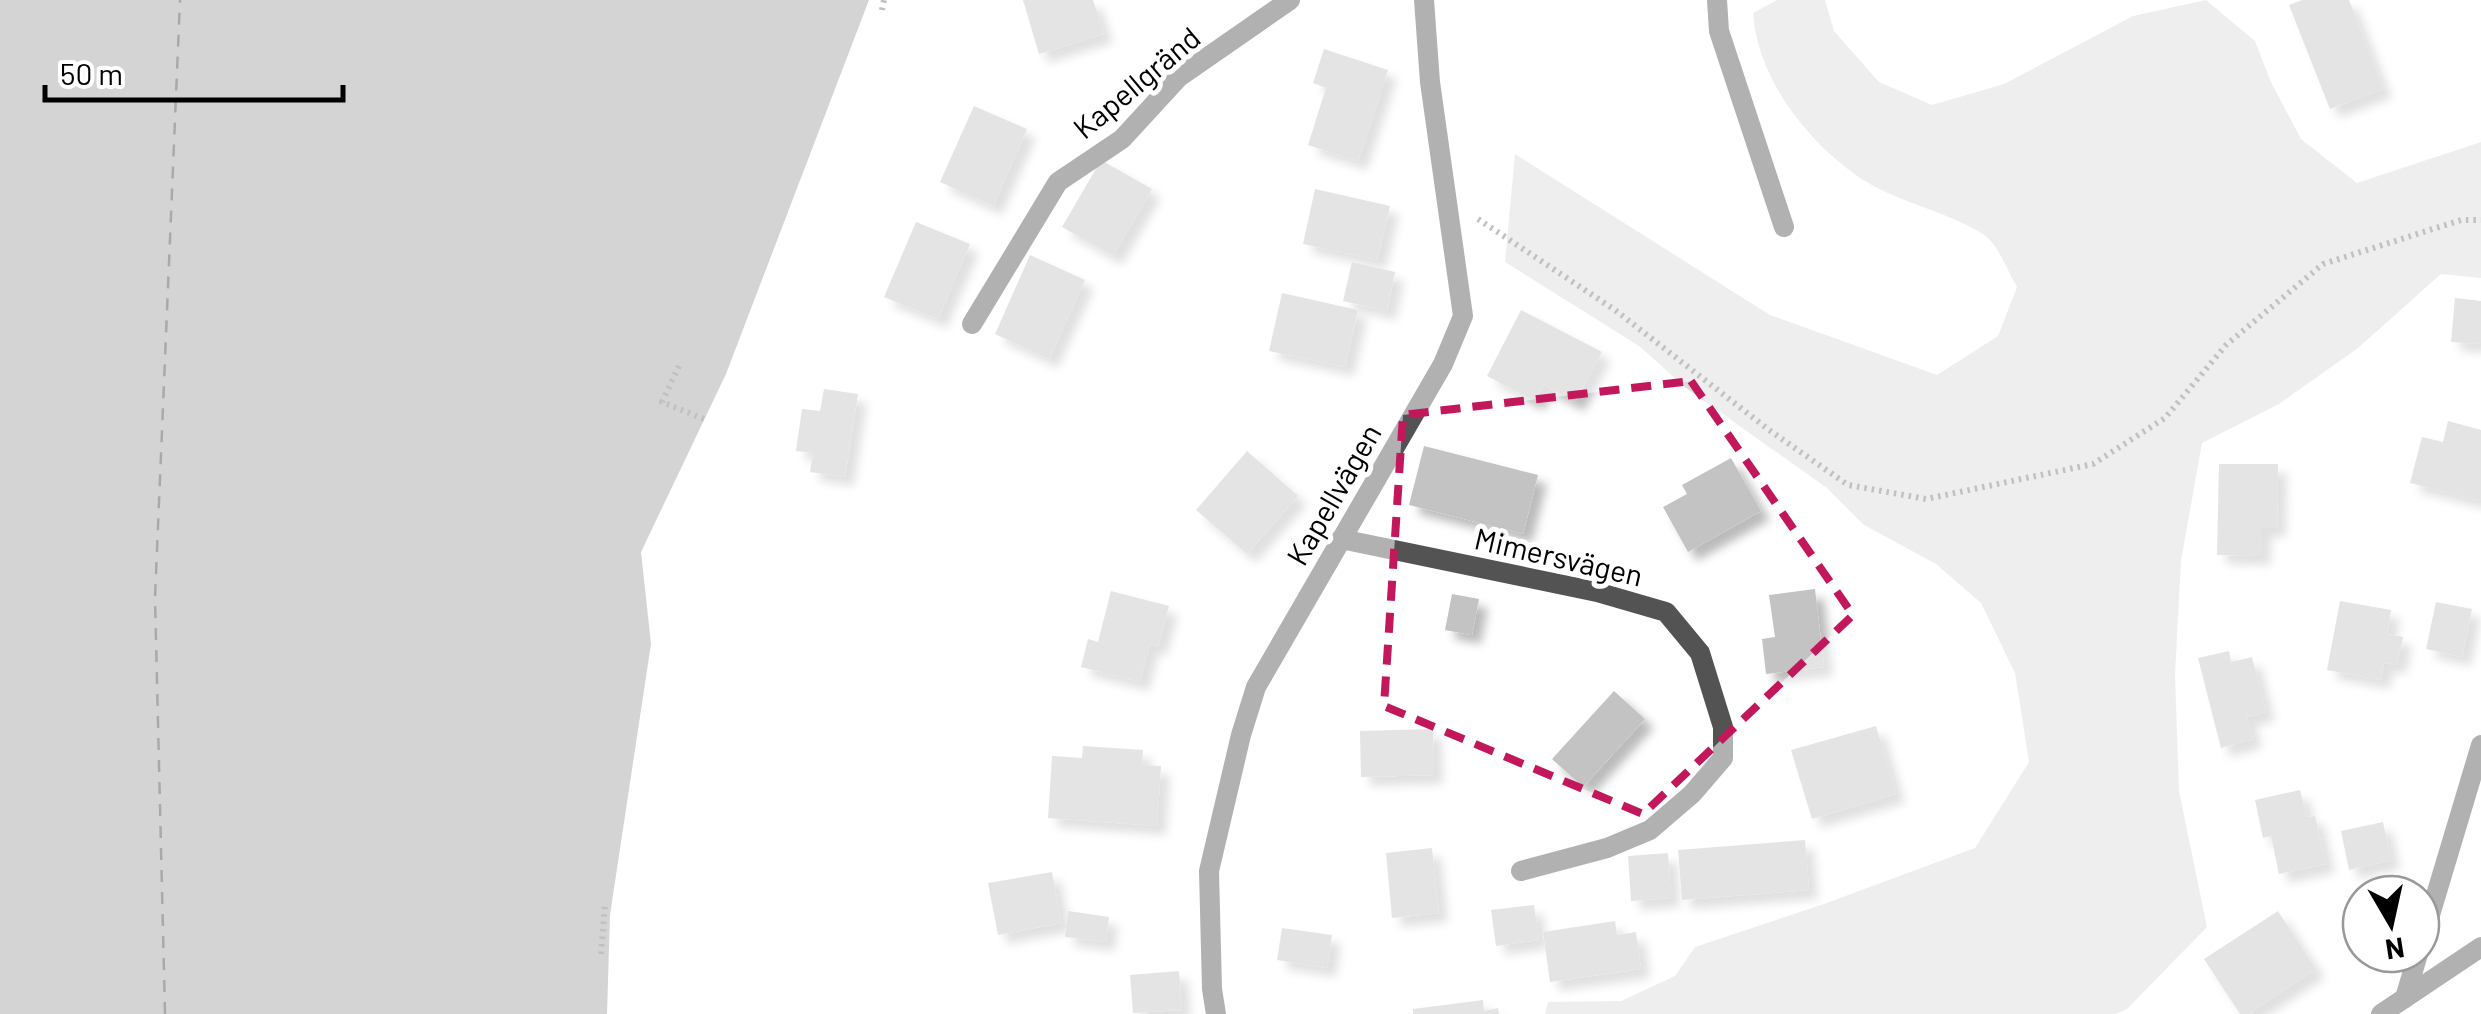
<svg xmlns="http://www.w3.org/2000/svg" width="2481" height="1014" viewBox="0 0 2481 1014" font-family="Barlow,sans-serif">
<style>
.green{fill:#dadada}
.water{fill:#a1a1a1}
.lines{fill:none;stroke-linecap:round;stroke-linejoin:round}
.ferry{stroke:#424242;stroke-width:2.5;stroke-dasharray:12 10;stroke-linecap:butt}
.building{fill:#c3c3c3;filter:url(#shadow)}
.path{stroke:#757575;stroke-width:6;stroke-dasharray:2.5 5;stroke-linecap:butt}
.minor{stroke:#535353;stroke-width:20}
.marked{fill:none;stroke:#c2185b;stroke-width:8;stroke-dasharray:20 12;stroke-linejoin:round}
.labels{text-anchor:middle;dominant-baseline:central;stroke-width:10;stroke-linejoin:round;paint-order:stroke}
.street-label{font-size:30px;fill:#000;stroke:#fff}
</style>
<defs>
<filter id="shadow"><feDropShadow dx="9" dy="9" stdDeviation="5" flood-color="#0004"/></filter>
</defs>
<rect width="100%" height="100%" fill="#fff"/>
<path class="green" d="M 1777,0 L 1825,0 L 1834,31 L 1879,82 L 1932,105 L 2004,84 L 2133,16 L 2206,0 L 2255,41 L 2271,82 L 2301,139 L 2357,183 L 2481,142 L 2481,278 L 2441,274 L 2358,348 L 2279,404 L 2202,443 L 2181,561 L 2175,675 L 2179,791 L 2207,927 L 2127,1009 L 2116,1014 L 1545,1014 L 1548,1002 L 1621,1001 L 1675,976 L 1695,947 L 1824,904 L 1975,848 L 2029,762 L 2015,673 L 1981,603 L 1936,564 L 1864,525 L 1827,488 L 1686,388 L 1639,346 L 1505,262 L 1515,154 L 1770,315 L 1937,375 L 1998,336 L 2017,287 C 2008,272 1998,244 1984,235 C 1952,213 1900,203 1865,181 C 1810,146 1757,79 1753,13 Z"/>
<path class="water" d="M 0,0 L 869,0 L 726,374 L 641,552 L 651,644 L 610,915 L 607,1014 L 0,1014 Z"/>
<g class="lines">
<path class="ferry" d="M 165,1014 L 155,598 L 180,0"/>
</g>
<g class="building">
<path d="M 1023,0 L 1093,0 L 1104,34 L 1039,54 Z"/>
<path d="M 2302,0 L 2349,0 L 2383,89 L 2330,109 L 2289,5 Z"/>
<path d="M 1324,49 L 1388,70 L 1358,161 L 1308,145 L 1326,88 L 1313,83 Z"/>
<path d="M 974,106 L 1027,129 L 993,206 L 940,182 Z"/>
<path d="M 1101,160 L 1152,189 L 1113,256 L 1062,227 Z"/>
<path d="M 1315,189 L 1390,206 L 1377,260 L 1303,244 Z"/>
<path d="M 916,222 L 970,244 L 938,319 L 884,297 Z"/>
<path d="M 1030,255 L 1085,280 L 1049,359 L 995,334 Z"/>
<path d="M 1352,262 L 1395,272 L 1387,311 L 1343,301 Z"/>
<path d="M 1282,293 L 1358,310 L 1345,367 L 1269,351 Z"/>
<path d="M 2455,298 L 2481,301 L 2481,344 L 2451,342 Z"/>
<path d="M 1521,310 L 1602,352 L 1575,402 L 1544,385 L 1535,401 L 1487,376 Z"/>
<path d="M 824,389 L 858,394 L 845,477 L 810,472 L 813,453 L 796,451 L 802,409 L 820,411 Z"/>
<path d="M 2448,421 L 2481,430 L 2481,501 L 2410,483 L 2422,437 L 2443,442 Z"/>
<path d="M 1424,446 L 1538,475 L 1523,534 L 1409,505 Z"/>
<path d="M 1247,451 L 1298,496 L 1247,554 L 1196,510 Z"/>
<path d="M 1731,458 L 1761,511 L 1688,552 L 1663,507 L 1687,494 L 1682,485 Z"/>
<path d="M 2219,464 L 2278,464 L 2277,528 L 2262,528 L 2262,556 L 2217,555 Z"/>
<path d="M 1815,589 L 1824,667 L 1766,674 L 1762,639 L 1775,637 L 1769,595 Z"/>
<path d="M 1111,591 L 1169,606 L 1158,646 L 1150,644 L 1140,682 L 1081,667 L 1088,639 L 1098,642 Z"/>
<path d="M 1452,594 L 1479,599 L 1472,635 L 1445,630 Z"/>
<path d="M 2340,601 L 2391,610 L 2387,634 L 2403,637 L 2397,665 L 2384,663 L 2381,680 L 2327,670 Z"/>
<path d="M 2436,602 L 2472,609 L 2462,657 L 2426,649 Z"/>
<path d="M 2229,651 L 2231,662 L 2252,657 L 2266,712 L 2247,717 L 2253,739 L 2221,748 L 2198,658 Z"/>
<path d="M 1614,691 L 1645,719 L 1583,787 L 1552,759 Z"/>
<path d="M 1876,726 L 1896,794 L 1812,819 L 1791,750 Z"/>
<path d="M 1433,729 L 1434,775 L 1361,777 L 1360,731 Z"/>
<path d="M 1083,746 L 1143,750 L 1142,765 L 1161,766 L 1157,826 L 1048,818 L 1052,756 L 1082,758 Z"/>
<path d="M 2300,790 L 2307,817 L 2315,816 L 2326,864 L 2279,874 L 2271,836 L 2263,838 L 2255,800 Z"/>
<path d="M 2383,822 L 2391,860 L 2349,870 L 2341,831 Z"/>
<path d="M 1805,840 L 1809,890 L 1682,900 L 1678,850 Z"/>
<path d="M 1432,848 L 1439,913 L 1392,918 L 1386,853 Z"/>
<path d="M 1668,853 L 1671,898 L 1631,901 L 1628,856 Z"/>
<path d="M 1052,872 L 1061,923 L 998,935 L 988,883 Z"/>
<path d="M 1534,905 L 1539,940 L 1496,946 L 1491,910 Z"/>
<path d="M 1068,911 L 1109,917 L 1106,942 L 1065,937 Z"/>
<path d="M 2278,911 L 2316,969 L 2248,1014 L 2240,1014 L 2204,959 Z"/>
<path d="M 1615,921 L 1617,935 L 1636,932 L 1641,969 L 1550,982 L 1543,932 Z"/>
<path d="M 1282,928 L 1332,935 L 1327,968 L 1277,960 Z"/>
<path d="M 1179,971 L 1182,1010 L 1133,1013 L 1130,975 Z"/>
<path d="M 1483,1000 L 1484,1011 L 1498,1008 L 1499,1014 L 1413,1014 L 1413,1009 Z"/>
</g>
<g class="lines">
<g class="path">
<path d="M 882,10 L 884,0"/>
<path d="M 1478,219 L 1615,310 L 1769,430 L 1848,485 L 1926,499 L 2093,464 L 2165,418 L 2226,345 L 2323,264 L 2461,220 L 2481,220"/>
<path d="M 679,366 L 662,402 L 704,419"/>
<path d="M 601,954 L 605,905"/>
</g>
<g class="minor">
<path d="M 1717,0 L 1719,31 L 1784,227"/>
<path d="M 972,324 L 1058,182 L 1122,139 L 1179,77 L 1290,0"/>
<path d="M 1341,539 L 1597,592 L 1666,612 L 1700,653 L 1723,727 L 1723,758 L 1692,794 L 1650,830 L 1607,848 L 1521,871"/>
<path d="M 2421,945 L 2481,745"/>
<path d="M 2405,998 L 2418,954"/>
<path d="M 1216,1014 L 1212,989 L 1209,871 L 1241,735 L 1256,687 L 1443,364 L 1463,316 L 1430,82 L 1424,0"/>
<path d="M 2381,1014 L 2481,947"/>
</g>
</g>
<path d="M0 0H2481V1014H0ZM 1691,381 L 1853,615 L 1643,814 L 1384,706 L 1403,415 Z" fill="#fff" fill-opacity=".55" fill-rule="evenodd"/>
<path class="marked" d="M 1691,381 L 1853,615 L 1643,814 L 1384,706 L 1403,415 Z"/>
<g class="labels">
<g class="street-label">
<text transform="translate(1136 82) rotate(-40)">Kapellgränd</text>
<text transform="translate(1333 494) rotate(-60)">Kapellvägen</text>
<text transform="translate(1559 556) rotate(13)">Mimersvägen</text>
</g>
</g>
<g transform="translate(2391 924) rotate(171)"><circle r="48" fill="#ffffff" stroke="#999999" stroke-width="2.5"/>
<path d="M0-8L18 38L0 25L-18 38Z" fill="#000000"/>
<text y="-15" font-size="28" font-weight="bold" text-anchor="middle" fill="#000000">N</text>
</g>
<path d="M45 85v15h298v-15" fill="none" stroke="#000000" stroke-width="5"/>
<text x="60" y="85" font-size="30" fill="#000000" stroke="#ffffff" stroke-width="8" paint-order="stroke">50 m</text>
</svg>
